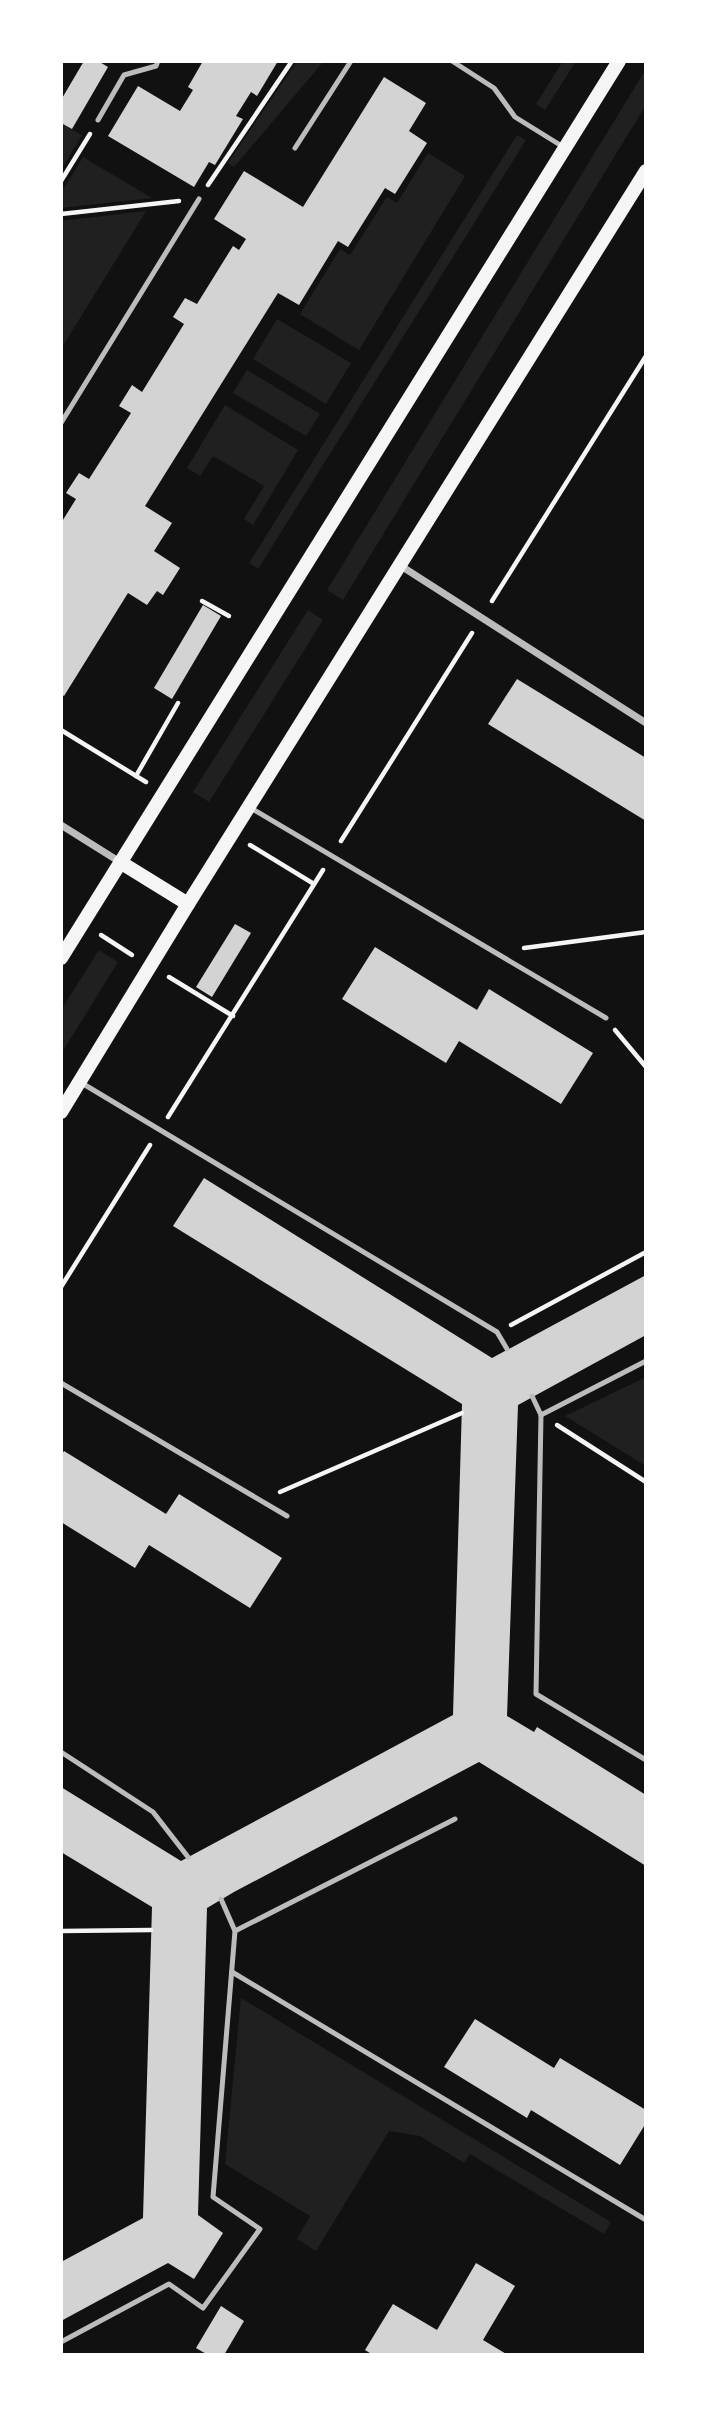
<svg xmlns="http://www.w3.org/2000/svg" width="707" height="2416" viewBox="0 0 707 2416" font-family="'Fira Sans',sans-serif">
<style>
.green{fill:#202020}
.building{fill:#d3d3d3}
.lines{fill:none;stroke-linecap:round;stroke-linejoin:round}
.path{stroke:#f5f5f5;stroke-width:4.5}
.service{stroke:#bcbcbc;stroke-width:5}
.minor{stroke:#bcbcbc;stroke-width:7}
.secondary{stroke:#f5f5f5;stroke-width:14}
</style>
<rect width="100%" height="100%" fill="#111"/>
<g class="green">
<path d="M 297,61 L 324,61 L 234,167 L 228,163 Z"/>
<path d="M 563,61 L 576,61 L 545,110 L 536,104 Z"/>
<path d="M 646,69 L 646,105 L 343,600 L 327,590 Z"/>
<path d="M 61,123 L 82,135 L 61,170 Z"/>
<path d="M 517,135 L 526,140 L 258,569 L 249,563 Z"/>
<path d="M 428,153 L 465,176 L 359,350 L 300,314 L 340,249 L 350,255 L 387,197 L 397,203 Z"/>
<path d="M 83,157 L 152,198 L 61,208 L 61,193 Z"/>
<path d="M 146,211 L 61,349 L 61,221 Z"/>
<path d="M 277,319 L 351,363 L 326,404 L 253,359 Z"/>
<path d="M 247,370 L 320,414 L 306,436 L 233,393 Z"/>
<path d="M 225,405 L 298,450 L 253,525 L 244,519 L 264,486 L 213,456 L 200,476 L 187,468 Z"/>
<path d="M 308,610 L 323,620 L 209,802 L 193,792 Z"/>
<path d="M 99,950 L 118,962 L 61,1054 L 61,1010 Z"/>
<path d="M 646,1377 L 646,1466 L 565,1416 Z"/>
<path d="M 241,1998 L 611,2222 L 604,2234 L 470,2154 L 464,2163 L 420,2136 L 389,2131 L 316,2251 L 297,2239 L 310,2216 L 225,2164 Z"/>
</g>
<g class="building">
<path d="M 84,61 L 98,61 L 108,67 L 72,129 L 61,123 L 61,100 Z"/>
<path d="M 203,61 L 278,61 L 257,96 L 251,92 L 236,116 L 243,119 L 215,165 L 209,162 L 194,187 L 108,136 L 138,86 L 180,111 L 193,90 L 188,87 Z"/>
<path d="M 384,77 L 426,103 L 409,131 L 427,143 L 395,194 L 385,188 L 348,247 L 338,241 L 299,305 L 278,293 L 145,506 L 172,523 L 154,551 L 180,568 L 163,595 L 157,591 L 147,605 L 128,593 L 64,696 L 61,694 L 61,523 L 76,499 L 66,493 L 79,473 L 89,479 L 131,413 L 119,406 L 132,385 L 142,392 L 184,324 L 173,317 L 185,298 L 197,304 L 233,246 L 239,250 L 246,239 L 214,219 L 244,171 L 303,207 Z"/>
<path d="M 203,605 L 221,616 L 172,699 L 154,688 Z"/>
<path d="M 517,679 L 646,758 L 646,821 L 488,724 Z"/>
<path d="M 235,924 L 251,933 L 212,997 L 196,987 Z"/>
<path d="M 375,947 L 477,1010 L 489,989 L 593,1053 L 561,1104 L 459,1041 L 446,1063 L 342,999 Z"/>
<path d="M 204,1178 L 492,1358 L 646,1275 L 646,1335 L 518,1405 L 507,1716 L 534,1732 L 537,1727 L 646,1795 L 646,1866 L 479,1762 L 234,1892 L 207,1908 L 198,2215 L 223,2233 L 194,2279 L 168,2263 L 61,2321 L 61,2262 L 143,2218 L 152,1907 L 61,1852 L 61,1787 L 181,1861 L 453,1715 L 462,1404 L 173,1226 Z"/>
<path d="M 64,1451 L 166,1514 L 179,1494 L 282,1558 L 250,1608 L 149,1545 L 135,1568 L 61,1522 L 61,1455 Z"/>
<path d="M 475,2019 L 554,2068 L 560,2058 L 646,2110 L 646,2123 L 620,2165 L 531,2110 L 527,2118 L 444,2067 Z"/>
<path d="M 476,2263 L 515,2286 L 483,2340 L 508,2355 L 373,2355 L 365,2350 L 393,2304 L 437,2330 Z"/>
<path d="M 221,2306 L 244,2321 L 224,2355 L 208,2355 L 196,2348 Z"/>
</g>
<g class="lines">
<g class="path">
<path d="M 61,181 L 90,134"/>
<path d="M 208,185 L 292,61"/>
<path d="M 61,214 L 179,201"/>
<path d="M 202,601 L 229,616"/>
<path d="M 492,601 L 646,356"/>
<path d="M 61,730 L 146,782"/>
<path d="M 136,776 L 178,703"/>
<path d="M 341,841 L 472,633"/>
<path d="M 250,845 L 314,884"/>
<path d="M 101,935 L 132,955"/>
<path d="M 524,948 L 646,932"/>
<path d="M 169,977 L 233,1016"/>
<path d="M 615,1030 L 646,1067"/>
<path d="M 168,1117 L 323,870"/>
<path d="M 61,1287 L 150,1145"/>
<path d="M 511,1325 L 646,1252"/>
<path d="M 557,1425 L 646,1482"/>
<path d="M 280,1492 L 462,1413"/>
<path d="M 61,1931 L 151,1930"/>
</g>
<g class="service">
<path d="M 452,61 L 494,88 L 515,117 L 565,148"/>
<path d="M 98,120 L 124,75 L 156,66 L 158,61"/>
<path d="M 295,148 L 351,61"/>
<path d="M 61,423 L 199,199"/>
<path d="M 249,807 L 606,1018"/>
<path d="M 80,1082 L 497,1332 L 507,1349"/>
<path d="M 61,1383 L 287,1516"/>
<path d="M 532,1396 L 541,1415 L 536,1694 L 646,1760"/>
<path d="M 541,1415 L 646,1361"/>
<path d="M 61,1752 L 153,1812 L 188,1857"/>
<path d="M 221,1899 L 235,1931"/>
<path d="M 232,1972 L 646,2220"/>
<path d="M 61,2342 L 169,2284 L 203,2308 L 260,2229 L 213,2197 L 235,1931 L 455,1819"/>
</g>
<g class="minor">
<path d="M 401,566 L 646,723"/>
<path d="M 61,825 L 120,862"/>
</g>
<g class="secondary">
<path d="M 120,862 L 188,904"/>
<path d="M 61,958 L 619,61"/>
<path d="M 61,1112 L 188,904 L 646,171"/>
</g>
</g>
<rect width="707" height="2416" fill="none" stroke="#ffffff" stroke-width="126"/>
</svg>
